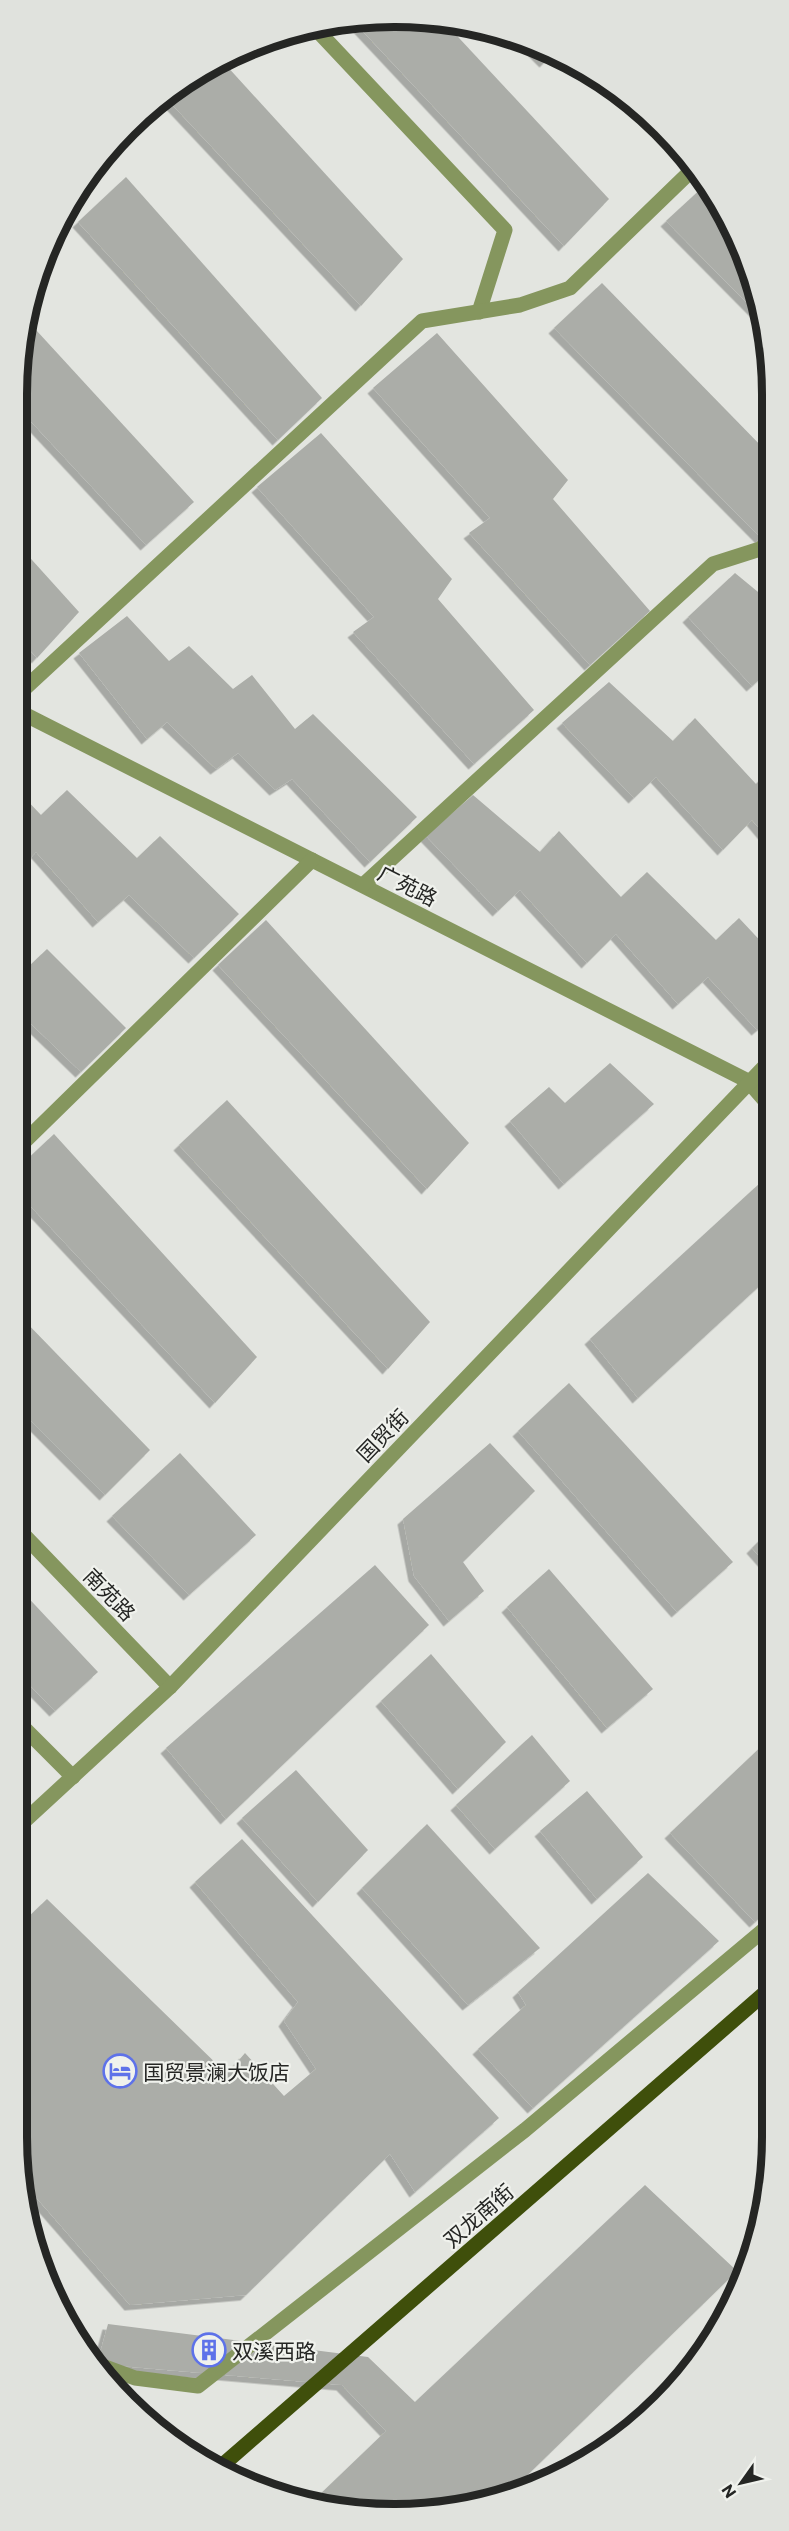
<svg xmlns="http://www.w3.org/2000/svg" width="789" height="2531" viewBox="0 0 789 2531" font-family="Commissioner,'Noto Sans SC',sans-serif">
<style>
.building{fill:#abada8;filter:url(#shadow)}
.lines{fill:none;stroke-linecap:round;stroke-linejoin:round}
.minor{stroke:#85965e;stroke-width:15}
.major{stroke:#3f4f0b;stroke-width:15}
.labels{text-anchor:middle;dominant-baseline:central;stroke-width:4.5;stroke-linejoin:round;paint-order:stroke}
.street-label{font-size:21px;fill:#252624;stroke:#f0f2ed}
.poi-label{font-size:21px;fill:#252624;stroke:#f0f2ed;text-anchor:start}
.rim{fill:none;stroke:#252624;stroke-width:8}
</style>
<defs>
<filter id="shadow"><feDropShadow dx="-5.5" dy="5.5" stdDeviation="0" flood-color="#0004"/></filter>
</defs>
<rect width="100%" height="100%" fill="#e3e5e0"/>
<g class="building">
<path d="M 356,24 L 446,24 L 609,199 L 564,246 Z"/>
<path d="M 531,48 L 552,55 L 545,62 Z"/>
<path d="M 225,64 L 403,259 L 361,306 L 166,98 L 185,80 Z"/>
<path d="M 126,177 L 322,398 L 278,440 L 78,222 Z"/>
<path d="M 704,186 L 734,228 L 761,317 L 666,221 Z"/>
<path d="M 602,283 L 769,454 L 769,530 L 761,538 L 554,328 Z"/>
<path d="M 25,318 L 194,502 L 146,545 L 23,413 Z"/>
<path d="M 437,333 L 568,480 L 553,499 L 650,611 L 590,665 L 469,533 L 490,518 L 373,388 Z"/>
<path d="M 321,433 L 452,579 L 438,599 L 534,710 L 474,764 L 353,632 L 374,617 L 257,487 Z"/>
<path d="M 23,550 L 79,612 L 37,658 L 23,642 Z"/>
<path d="M 735,573 L 769,601 L 769,671 L 752,686 L 688,617 Z"/>
<path d="M 127,616 L 169,661 L 189,646 L 233,689 L 252,675 L 295,729 L 313,714 L 417,817 L 370,862 L 292,779 L 275,790 L 238,753 L 216,769 L 167,722 L 147,739 L 79,653 Z"/>
<path d="M 609,682 L 673,741 L 695,718 L 756,784 L 768,772 L 768,839 L 752,820 L 723,850 L 656,777 L 634,798 L 562,723 Z"/>
<path d="M 67,790 L 137,858 L 160,836 L 239,914 L 194,958 L 129,895 L 98,922 L 36,852 L 22,867 L 22,795 L 41,815 Z"/>
<path d="M 473,795 L 540,852 L 559,831 L 621,897 L 647,872 L 716,940 L 739,918 L 768,949 L 768,1021 L 757,1030 L 708,977 L 678,1004 L 616,934 L 587,963 L 520,890 L 498,911 L 426,836 Z"/>
<path d="M 266,920 L 469,1143 L 427,1189 L 218,965 Z"/>
<path d="M 47,949 L 126,1028 L 81,1072 L 21,1014 L 21,969 L 24,971 Z"/>
<path d="M 610,1063 L 654,1104 L 564,1184 L 510,1121 L 549,1087 L 565,1103 Z"/>
<path d="M 227,1100 L 430,1322 L 388,1369 L 179,1145 Z"/>
<path d="M 54,1134 L 257,1357 L 215,1403 L 20,1195 L 20,1166 Z"/>
<path d="M 760,1183 L 767,1190 L 767,1279 L 638,1398 L 590,1339 Z"/>
<path d="M 20,1316 L 150,1450 L 105,1495 L 19,1409 Z"/>
<path d="M 569,1383 L 733,1562 L 677,1612 L 518,1431 Z"/>
<path d="M 490,1443 L 535,1491 L 463,1562 L 484,1591 L 449,1621 L 414,1576 L 403,1519 Z"/>
<path d="M 180,1453 L 256,1535 L 189,1595 L 112,1516 Z"/>
<path d="M 767,1533 L 767,1565 L 752,1548 Z"/>
<path d="M 375,1565 L 429,1625 L 226,1819 L 166,1748 Z"/>
<path d="M 549,1569 L 653,1689 L 607,1728 L 507,1607 Z"/>
<path d="M 19,1588 L 98,1672 L 55,1711 L 18,1673 Z"/>
<path d="M 431,1654 L 506,1742 L 458,1789 L 381,1701 Z"/>
<path d="M 532,1735 L 570,1781 L 495,1849 L 456,1805 Z"/>
<path d="M 766,1742 L 766,1912 L 755,1922 L 670,1833 Z"/>
<path d="M 296,1770 L 368,1850 L 318,1902 L 242,1818 Z"/>
<path d="M 587,1791 L 643,1857 L 597,1899 L 540,1831 Z"/>
<path d="M 427,1824 L 540,1948 L 468,2005 L 362,1888 Z"/>
<path d="M 242,1839 L 499,2118 L 415,2192 L 390,2154 L 246,2295 L 130,2305 L 27,2187 L 17,2136 L 17,1928 L 47,1899 L 227,2074 L 245,2053 L 284,2096 L 316,2069 L 284,2021 L 298,2002 L 195,1882 Z"/>
<path d="M 648,1873 L 719,1941 L 533,2108 L 478,2049 L 526,2005 L 518,1992 Z"/>
<path d="M 645,2185 L 737,2271 L 507,2495 L 492,2502 L 346,2511 L 313,2501 L 386,2431 L 342,2385 L 97,2364 L 108,2324 L 368,2357 L 415,2402 Z"/>
</g>
<g class="lines">
<g class="minor">
<path d="M 314,27 L 505,230 L 479,312"/>
<path d="M 22,691 L 422,321 L 520,305 L 570,288 L 692,170"/>
<path d="M 22,713 L 748,1081 L 768,1104"/>
<path d="M 363,885 L 713,564 L 760,549 L 769,541"/>
<path d="M 21,1145 L 312,860"/>
<path d="M 19,1530 L 170,1687"/>
<path d="M 18,1722 L 73,1777"/>
<path d="M 18,1827 L 170,1687 L 768,1063"/>
<path d="M 97,2364 L 135,2378 L 198,2386 L 525,2130 L 766,1928"/>
</g>
<path class="major" d="M 218,2469 L 766,1992"/>
</g>
<defs>
<g id="hotel-ring" transform="scale(1.725)"><circle r="9.5" fill="#f0f2ed" stroke="#5e72e9" stroke-width="1.5"/><path d="M-6-4.5h1.5V1H6V5H4.5V3h-9V5H-6ZM-4 0a1.8 1.8 0 1 1 3.6 0ZM.5 0V-2.5h3Q6-2.5 6 0Z" fill="#5e72e9"/></g>
<g id="building-ring" transform="scale(1.725)"><circle r="9.5" fill="#f0f2ed" stroke="#5e72e9" stroke-width="1.5"/><path d="M-4-6H4V6H1V3H-1V6H-4ZM-2.5-4.3h1.7v1.8h-1.7ZM.8-4.3h1.7v1.8H.8ZM-2.5-1h1.7V.8h-1.7ZM.8-1h1.7V.8H.8Z" fill="#5e72e9"/></g>
</defs>
<g fill-rule="evenodd">
<use href="#hotel-ring" x="120" y="2071"/>
<use href="#building-ring" x="209" y="2350"/>
</g>
<g class="labels">
<g class="street-label">
<text transform="translate(408 885) rotate(27)">广苑路</text>
<text transform="translate(382 1435) rotate(-46)">国贸街</text>
<text transform="translate(110 1594) rotate(46)">南苑路</text>
<text transform="translate(478 2215) rotate(-41)">双龙南街</text>
</g>
<g class="poi-label">
<text x="143" y="2071">国贸景澜大饭店</text>
<text x="232" y="2350">双溪西路</text>
</g>
</g>
<path d="M0 0H789V2531H0ZM394 27H395A367 367 0 0 1 762 394V2137A367 367 0 0 1 395 2504H394A367 367 0 0 1 27 2137V394A367 367 0 0 1 394 27Z" fill="#e0e2dd" fill-rule="evenodd"/>
<path class="rim" d="M394 27H395A367 367 0 0 1 762 394V2137A367 367 0 0 1 395 2504H394A367 367 0 0 1 27 2137V394A367 367 0 0 1 394 27Z"/>
<g transform="translate(741 2483) rotate(236)" stroke="#f0f2ed" stroke-width="4.5" paint-order="stroke">
<path d="M0-4.5L10 22L0 15L-10 22Z" fill="#252624"/>
<text y="-9" font-size="16" font-weight="bold" text-anchor="middle" fill="#252624">N</text>
</g>
</svg>
